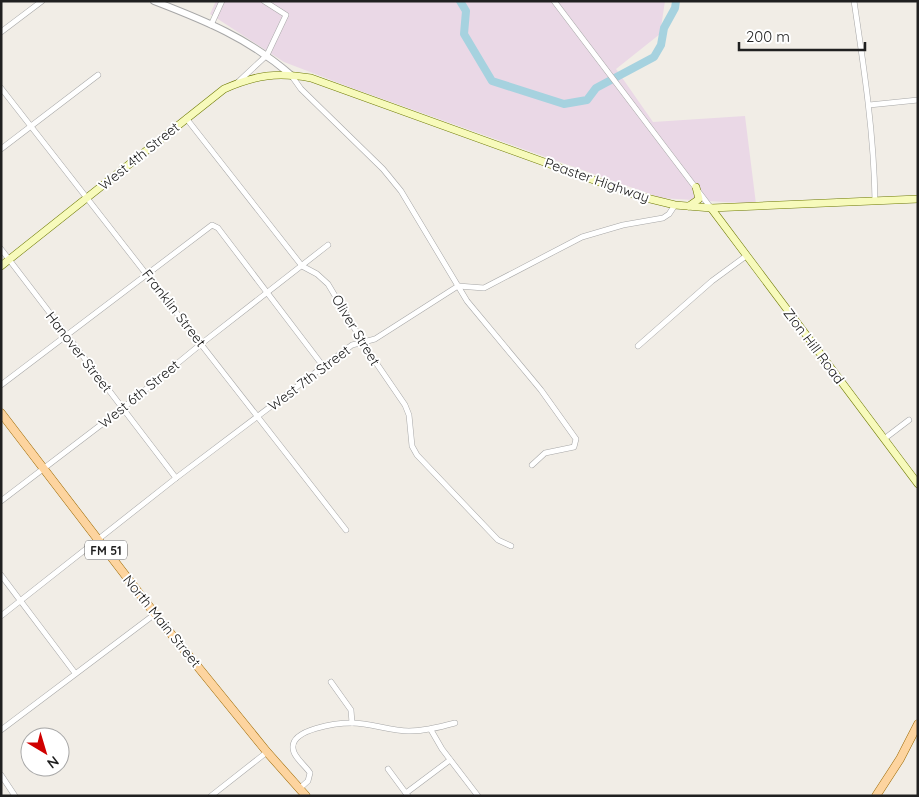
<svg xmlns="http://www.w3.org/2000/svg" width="919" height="797" viewBox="0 0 919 797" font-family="Quicksand,sans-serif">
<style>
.industrial{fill:#ead8e6}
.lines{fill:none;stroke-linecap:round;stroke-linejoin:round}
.river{stroke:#a6d2df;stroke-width:8}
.minor-casing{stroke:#a7a7a7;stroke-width:6}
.tertiary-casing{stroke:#a7a7a7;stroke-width:8}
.secondary-casing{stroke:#6e7a04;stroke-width:8}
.primary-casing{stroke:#9c6800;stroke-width:9}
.minor{stroke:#fff;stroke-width:5}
.tertiary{stroke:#fff;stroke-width:6}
.secondary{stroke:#f7fabb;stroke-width:7}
.primary{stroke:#fdd49f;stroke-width:8}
.labels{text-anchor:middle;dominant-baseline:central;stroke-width:4;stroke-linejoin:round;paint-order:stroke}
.shield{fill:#fff;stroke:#636363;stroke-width:1}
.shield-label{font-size:12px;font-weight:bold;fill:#202020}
.street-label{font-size:14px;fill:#202020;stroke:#fff}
</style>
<rect width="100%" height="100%" fill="#f1ede6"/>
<path class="industrial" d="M 216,1 L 665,1 L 660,34 L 616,69 L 653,122 L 745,116 L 756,204 L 661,198 L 352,88 L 284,62 L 210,14 Z"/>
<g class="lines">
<path class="river" d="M 460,1 L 466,11 L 464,34 L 492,81 L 564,104 L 587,100 L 596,88 L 654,57 L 661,45 L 664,28 L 675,8 L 676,1"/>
<g class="minor-casing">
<g id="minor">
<path d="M 554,1 L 711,208"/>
<path d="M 854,1 C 864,68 874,134 875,201"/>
<path d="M 211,25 L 222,1"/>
<path d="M 1,32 L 42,1"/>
<path d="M 291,75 L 301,89 L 383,169 L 401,191 L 467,301 L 541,390 L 576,439 L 574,447 L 545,453 L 532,465"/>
<path d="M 237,83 L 267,55 L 286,15 L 264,1"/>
<path d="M 1,88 L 346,530"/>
<path d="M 869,105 L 918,100"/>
<path d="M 186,118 L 302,266 L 317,274 L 328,284 L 368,351 L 405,405 L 409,415 L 412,446 L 417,455 L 498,540 L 511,546"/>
<path d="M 1,149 L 98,75"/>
<path d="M 1,249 L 176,478"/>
<path d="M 638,346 L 712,281 L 746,256"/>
<path d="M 1,385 L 212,225 L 218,228 L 323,366"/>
<path d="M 884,439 L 909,420"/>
<path d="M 1,501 L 123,408 L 201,344 L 328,245"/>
<path d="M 1,575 L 75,673"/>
<path d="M 1,616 L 176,478 L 352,345 L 375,339 L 458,286 L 484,288 L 582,237 L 623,225 L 663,218 L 669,214 L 675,205"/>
<path d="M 331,682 L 351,710 L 352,723"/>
<path d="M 1,730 L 155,614"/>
<path d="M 431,730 L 442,749 L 478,796"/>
<path d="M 388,769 L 408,796"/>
<path d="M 1,775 L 15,796"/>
<path d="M 300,788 L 308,781 L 310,773 C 306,766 293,757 293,748 C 291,729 337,723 352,723 C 371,723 390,731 409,731 C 425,731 440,727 455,723"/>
<path d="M 406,793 L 450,760"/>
<path d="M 211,796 L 267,752"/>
</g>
</g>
<g class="tertiary-casing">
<path id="tertiary" d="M 154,1 C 206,21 248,38 291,75"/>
</g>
<g class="secondary-casing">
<g id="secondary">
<path d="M 689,206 L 699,199 L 696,187"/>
<path d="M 711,208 L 918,484"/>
<path d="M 1,266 L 224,89 C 256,75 277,72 311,78 L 638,196 L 675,205 L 711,208 L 918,199"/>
</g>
</g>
<g class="primary-casing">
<g id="primary">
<path d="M 1,413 L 155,614 L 267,752 L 306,796"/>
<path d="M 876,796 L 900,759 L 918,724"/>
</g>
</g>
<use href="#minor" class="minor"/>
<use href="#tertiary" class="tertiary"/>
<use href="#secondary" class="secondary"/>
<use href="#primary" class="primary"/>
</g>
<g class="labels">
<rect class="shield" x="85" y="540.5" width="42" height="19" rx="4"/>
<g class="shield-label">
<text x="106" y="550">FM 51</text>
</g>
<g class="street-label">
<text transform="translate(139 156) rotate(-39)">West 4th Street</text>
<text transform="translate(597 180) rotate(19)">Peaster Highway</text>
<text transform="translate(174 308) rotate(52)">Franklin Street</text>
<text transform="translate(356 330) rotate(59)">Oliver Street</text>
<text transform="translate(814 346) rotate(53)">Zion Hill Road</text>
<text transform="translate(79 352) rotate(52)">Hanover Street</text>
<text transform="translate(309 378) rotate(-37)">West 7th Street</text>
<text transform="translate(139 394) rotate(-39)">West 6th Street</text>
<text transform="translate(162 621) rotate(51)">North Main Street</text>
</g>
</g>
<rect width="919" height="797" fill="none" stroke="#202020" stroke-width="5"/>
<g transform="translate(45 752) rotate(142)"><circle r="24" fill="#ffffff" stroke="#a6a6a6"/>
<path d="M0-4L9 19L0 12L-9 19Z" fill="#d00000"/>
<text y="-8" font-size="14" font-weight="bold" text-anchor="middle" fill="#202020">N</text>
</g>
<path d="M739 42v8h126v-8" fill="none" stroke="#202020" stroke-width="2.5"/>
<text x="746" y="42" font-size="15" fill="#202020" stroke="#ffffff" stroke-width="4" paint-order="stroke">200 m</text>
</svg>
